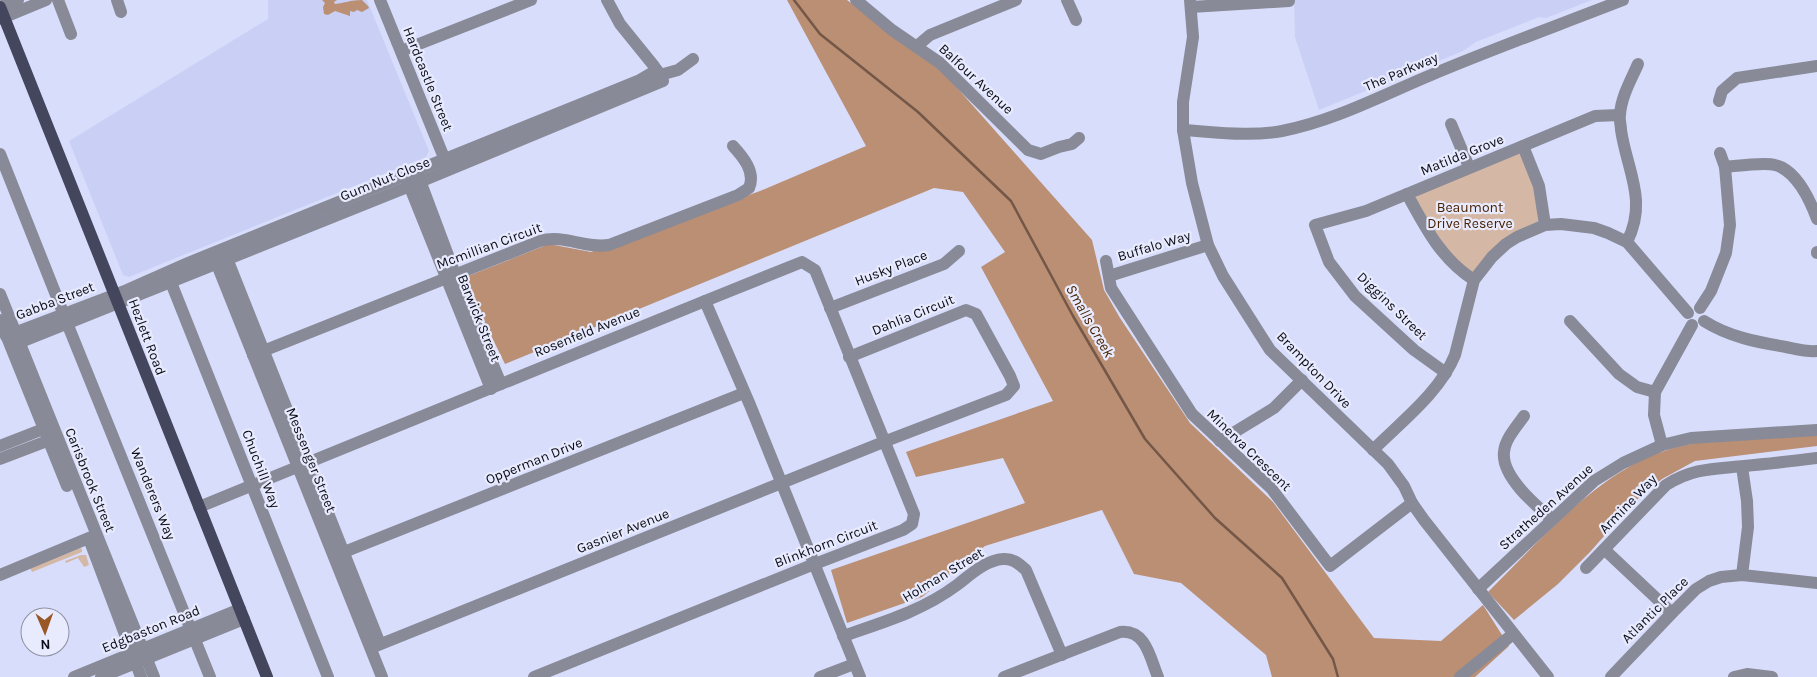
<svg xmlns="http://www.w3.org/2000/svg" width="1817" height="677" viewBox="0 0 1817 677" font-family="Karla,sans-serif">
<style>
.built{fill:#cad0f5}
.green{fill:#d5b7a5}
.forest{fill:#ba8f74}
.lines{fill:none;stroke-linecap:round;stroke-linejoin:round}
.stream{stroke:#745747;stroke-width:2.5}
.minor{stroke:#888a97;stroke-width:12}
.major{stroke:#43465c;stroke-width:12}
.labels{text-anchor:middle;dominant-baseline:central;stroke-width:4.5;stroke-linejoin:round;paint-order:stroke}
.street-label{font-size:14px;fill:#0a0b15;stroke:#e8ebfe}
.park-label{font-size:14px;fill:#4a2100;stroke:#e8ebfe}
.water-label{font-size:15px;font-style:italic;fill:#4c2301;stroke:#e8ebfe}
</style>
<rect width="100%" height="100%" fill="#d8ddfc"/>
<g class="built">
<path d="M 268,0 L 367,0 L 429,151 L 426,157 L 129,277 L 123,275 L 69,141 L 268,19 Z"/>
<path d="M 1294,0 L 1592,0 L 1546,18 L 1539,17 L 1476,42 L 1463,51 L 1319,110 L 1295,37 Z"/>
</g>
<g class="green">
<path d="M 1520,150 L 1537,189 L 1538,222 L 1474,272 L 1470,272 L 1444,249 L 1415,199 L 1418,194 Z"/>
<path d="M 80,548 L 82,549 L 82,552 L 32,572 L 30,568 Z"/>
<path d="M 81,555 L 86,555 L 89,565 L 84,567 L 78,558 L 66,563 L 65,561 Z"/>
</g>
<g class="forest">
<path d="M 322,0 L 337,0 L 334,2 L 335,4 C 345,3 350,0 362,0 L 368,6 L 369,8 L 362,12 L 357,10 L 354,12 L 350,11 L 350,16 L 335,11 L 328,15 L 324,14 L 323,7 L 325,3 Z"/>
<path d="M 787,0 L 847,0 L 943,72 L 1092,240 L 1104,290 L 1120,318 L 1190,423 L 1273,502 L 1374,638 L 1441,641 L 1483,605 L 1509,646 L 1475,677 L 1272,677 L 1266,655 L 1181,583 L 1134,574 L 1102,510 L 985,546 L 922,597 L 847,623 L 831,570 L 1025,503 L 1003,458 L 916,477 L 906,452 L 1053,401 L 981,267 L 1005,252 L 963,192 L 934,188 L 505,364 L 463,278 L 549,244 L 591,252 L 760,191 L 866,146 Z"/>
<path d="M 1817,434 L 1817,446 L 1695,461 L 1662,479 L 1634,502 L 1590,552 L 1558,584 L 1514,620 L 1488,592 C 1539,542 1599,470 1670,449 C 1717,435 1768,437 1817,434 Z"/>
</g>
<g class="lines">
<path class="stream" d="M 794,0 L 820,34 L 918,112 L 1011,201 L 1073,316 L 1145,439 L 1215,518 L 1282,578 L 1333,659 L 1338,677"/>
<g class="minor">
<path d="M 58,0 L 71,34"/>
<path d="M 117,0 L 121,12"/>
<path d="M 380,0 L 447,165"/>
<path d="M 856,0 L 892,30 L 940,63 L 1028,150 L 1041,154 L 1059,147 L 1072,144 L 1079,138"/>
<path d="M 1067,0 L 1076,20"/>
<path d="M 1190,0 L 1193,37 L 1183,102 L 1183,130 L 1192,183 L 1208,245 L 1223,276 L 1270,350 L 1388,464 L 1404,486 L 1412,503 L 1424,520 L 1548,677"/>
<path d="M 0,7 L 18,0"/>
<path d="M 1191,7 L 1289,1"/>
<path d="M 0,19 L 46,0"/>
<path d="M 917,46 L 930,35 L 1016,0"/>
<path d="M 401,51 L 531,0"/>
<path d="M 660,75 L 678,70 L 693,59"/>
<path d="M 1719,101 L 1722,91 L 1737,78 L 1817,66"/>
<path d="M 1451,124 L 1469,167"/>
<path d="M 1183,130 C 1215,132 1250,137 1282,131 C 1334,121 1383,95 1431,75 C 1495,48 1559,25 1623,0"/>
<path d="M 1523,146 L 1539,186 L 1545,225"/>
<path d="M 0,154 L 64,315"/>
<path d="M 1725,167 C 1737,166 1764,162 1775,165 C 1796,170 1810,200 1817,219"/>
<path d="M 418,175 L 455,274 L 501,384"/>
<path d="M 407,180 L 491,389"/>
<path d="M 1407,194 C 1425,227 1441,259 1474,280"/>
<path d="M 1627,242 C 1648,200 1627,171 1621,130 C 1621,125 1619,119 1620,115 C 1621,97 1631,80 1638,64"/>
<path d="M 224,251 L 380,644"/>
<path d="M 1817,253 L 1817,252"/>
<path d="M 214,257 L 382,677"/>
<path d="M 1106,261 L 1111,288 L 1192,414 L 1271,488 L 1330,566 L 1412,503"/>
<path d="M 168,275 L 328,677"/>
<path d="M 1109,276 L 1208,245"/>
<path d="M 0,294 L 154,677"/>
<path d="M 830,308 L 944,264 L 959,251"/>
<path d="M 1700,308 L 1711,291 L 1726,253 L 1730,225 L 1725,167 L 1720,153"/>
<path d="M 0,320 L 67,486"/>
<path d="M 1570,321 L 1619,374 L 1637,387 L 1655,392"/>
<path d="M 1704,321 C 1729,337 1757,342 1786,347 C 1796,349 1807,352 1817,351"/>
<path d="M 67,323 L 210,677"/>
<path d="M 6,336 L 127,290 L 188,263 L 581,104 L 640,80 L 657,70"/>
<path d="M 11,346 L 410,186 L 663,81 L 654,66 L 620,24 L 607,0"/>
<path d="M 253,355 L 540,241 C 564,234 585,249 609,245 L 738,195 L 749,188 C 756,172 743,157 733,146"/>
<path d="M 1446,373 L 1414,350 L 1355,296 L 1329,262 L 1315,225 L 1366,211 L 1595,116 L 1619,115"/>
<path d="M 1524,416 C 1517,426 1505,439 1504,452 C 1501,476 1535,505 1552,519"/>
<path d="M 1220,441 L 1274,408 L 1302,380"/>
<path d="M 1662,445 L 1654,415 L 1655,392 L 1692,325"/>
<path d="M 0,446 L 51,426"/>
<path d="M 1373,450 C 1402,421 1440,392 1455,355 L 1474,280 L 1492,257 L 1506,244 L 1517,237 L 1545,225 L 1561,224 L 1594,228 L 1608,233 L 1627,242 L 1688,313"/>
<path d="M 0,459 L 55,438"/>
<path d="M 1742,467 L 1747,501 L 1748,527 L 1742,575"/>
<path d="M 199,507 L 705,301 L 750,405 L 860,677"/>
<path d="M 89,539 L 141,677"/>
<path d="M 1605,550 L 1672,613"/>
<path d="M 334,556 L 744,393"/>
<path d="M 1586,568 L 1666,485 C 1693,468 1713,469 1744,466 C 1768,464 1793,461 1817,458"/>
<path d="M 0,575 L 96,535"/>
<path d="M 1478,589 L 1594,481 L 1623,463 L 1662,445 L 1691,438 L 1817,430"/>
<path d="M 843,636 C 884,622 922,611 957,585 C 970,575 986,560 1003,559 C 1013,558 1019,564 1026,570 L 1062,655"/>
<path d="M 371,648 L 886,441 L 1006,395 L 1014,386 L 1010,376 L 976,314 L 966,310 L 849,357"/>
<path d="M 74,677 L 240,609"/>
<path d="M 101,677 L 244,619"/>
<path d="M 534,677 L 807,567 L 903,530 L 912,524 L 914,514 L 815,270 L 802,262 L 705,301"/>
<path d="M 820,677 L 854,664"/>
<path d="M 1004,677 L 1120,632 C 1146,629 1150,658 1158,677"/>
<path d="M 1460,677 L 1513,634"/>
<path d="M 1611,677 L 1672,613 L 1696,589 L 1709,581 L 1721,577 L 1742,575 L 1817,583"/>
<path d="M 1734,677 L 1747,674 L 1772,677"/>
</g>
<path class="major" d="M 0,7 L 267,677"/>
</g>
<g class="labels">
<g class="street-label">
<text transform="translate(1401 72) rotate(-23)">The Parkway</text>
<text transform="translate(428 79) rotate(68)">Hardcastle Street</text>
<text transform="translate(976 79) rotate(43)">Balfour Avenue</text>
<text transform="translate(1462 155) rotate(-22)">Matilda Grove</text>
<text transform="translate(385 179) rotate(-22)">Gum Nut Close</text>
<text transform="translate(489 246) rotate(-20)">Mcmillian Circuit</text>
<text transform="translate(1154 246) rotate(-17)">Buffalo Way</text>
<text transform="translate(891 268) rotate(-21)">Husky Place</text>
<text transform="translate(55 301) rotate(-21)">Gabba Street</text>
<text transform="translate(1392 306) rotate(44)">Diggins Street</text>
<text transform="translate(913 315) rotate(-22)">Dahlia Circuit</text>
<text transform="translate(479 318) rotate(68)">Barwick Street</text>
<text transform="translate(587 332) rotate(-22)">Rosenfeld Avenue</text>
<text transform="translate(147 337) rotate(69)">Hezlett Road</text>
<text transform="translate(1314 370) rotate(46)">Brampton Drive</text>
<text transform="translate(1249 450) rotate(44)">Minerva Crescent</text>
<text transform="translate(311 460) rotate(68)">Messenger Street</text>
<text transform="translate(534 461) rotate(-22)">Opperman Drive</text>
<text transform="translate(261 469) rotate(69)">Chuchill Way</text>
<text transform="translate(90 480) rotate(68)">Carisbrook Street</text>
<text transform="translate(153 494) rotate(68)">Wanderers Way</text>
<text transform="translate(1628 504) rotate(-46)">Armine Way</text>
<text transform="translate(1546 507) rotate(-42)">Stratheden Avenue</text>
<text transform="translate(623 531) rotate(-22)">Gasnier Avenue</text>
<text transform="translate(826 544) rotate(-21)">Blinkhorn Circuit</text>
<text transform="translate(943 575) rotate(-31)">Holman Street</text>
<text transform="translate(1655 610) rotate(-45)">Atlantic Place</text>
<text transform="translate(151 629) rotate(-22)">Edgbaston Road</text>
</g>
<g class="park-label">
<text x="1470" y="207">Beaumont<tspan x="1470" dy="16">Drive Reserve</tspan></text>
</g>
<g class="water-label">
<text transform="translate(1090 321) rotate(60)">Smalls Creek</text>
</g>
</g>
<g transform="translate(45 632) rotate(178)"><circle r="24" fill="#e8ebfe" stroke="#8f91a1"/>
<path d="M0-4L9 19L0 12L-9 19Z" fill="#995725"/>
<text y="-8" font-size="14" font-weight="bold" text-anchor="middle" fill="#0a0b15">N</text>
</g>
</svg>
